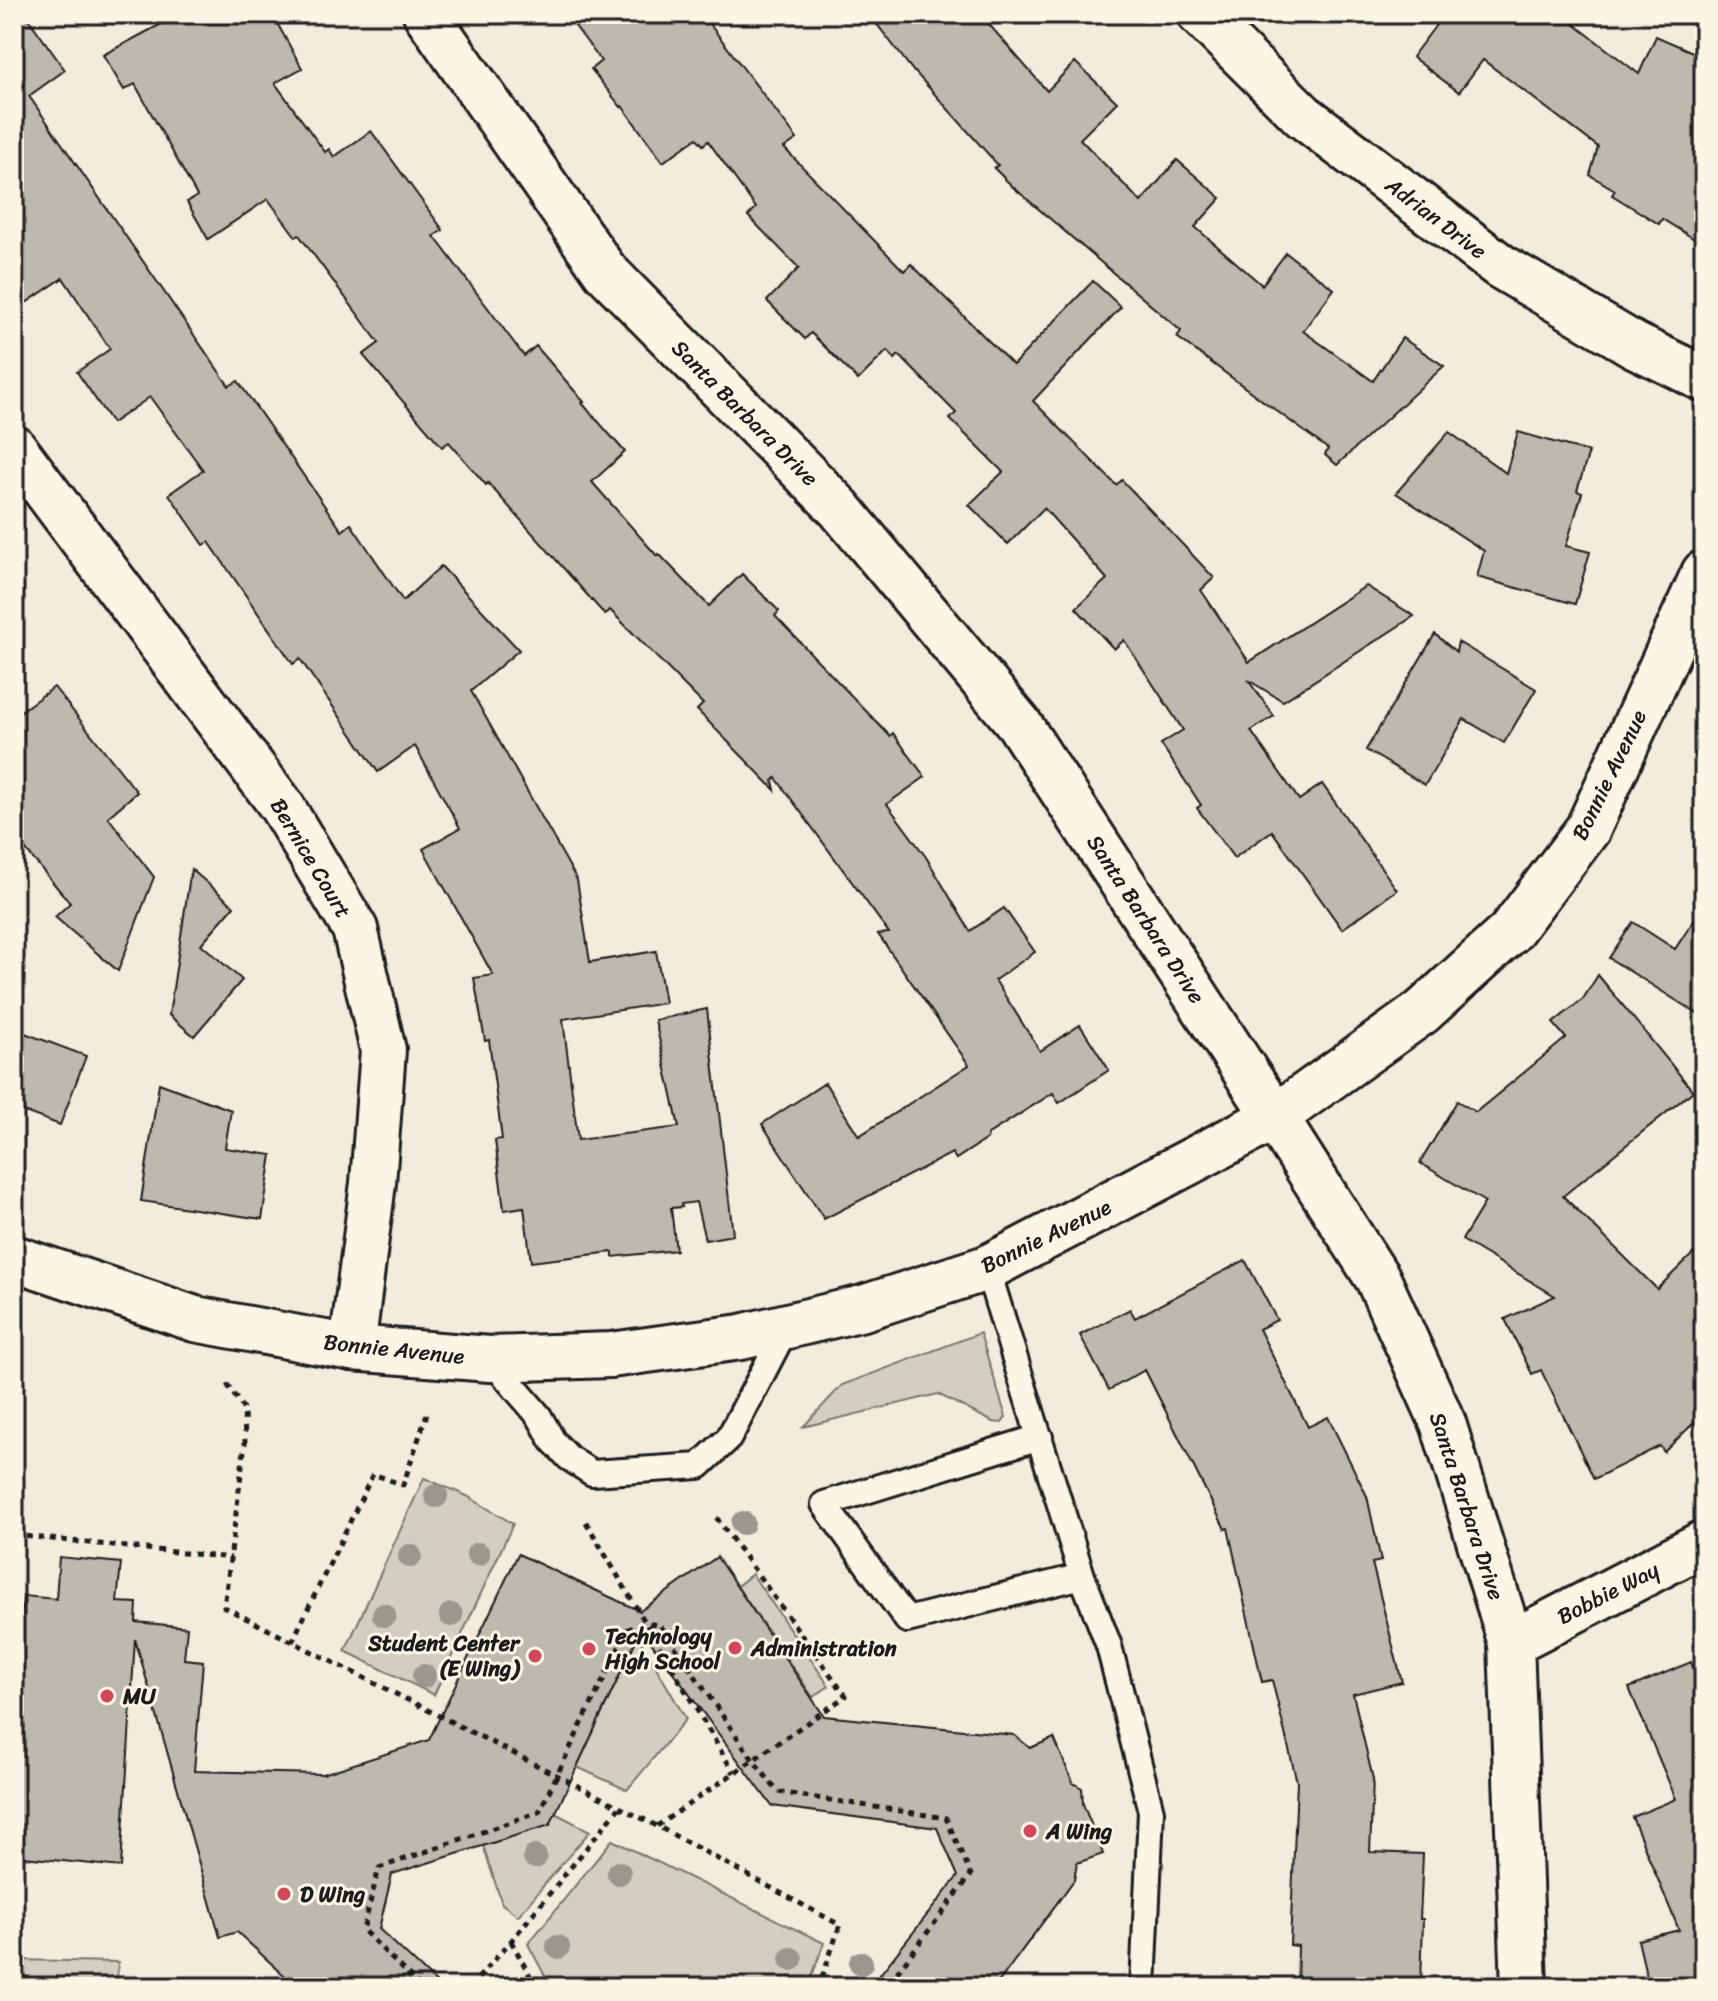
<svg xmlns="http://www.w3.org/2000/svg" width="1718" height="2001" viewBox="0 0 1718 2001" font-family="Sriracha,sans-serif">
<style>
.green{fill:#d3cec1;stroke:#78756e;stroke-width:2}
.building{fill:#beb9ae;stroke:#1c1c1c;stroke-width:2}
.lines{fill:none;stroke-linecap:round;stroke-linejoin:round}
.lane-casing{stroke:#1c1c1c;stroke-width:30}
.street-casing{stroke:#1c1c1c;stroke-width:50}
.secondary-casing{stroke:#1c1c1c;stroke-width:50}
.path{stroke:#1c1c1c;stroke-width:5;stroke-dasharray:6 6;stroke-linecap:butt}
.lane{stroke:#fcf5e5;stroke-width:24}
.street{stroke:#fcf5e5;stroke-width:44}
.secondary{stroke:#fcf5e5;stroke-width:44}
.tree{fill:#9b978e}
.poi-dot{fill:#d1495b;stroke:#fcf5e5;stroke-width:3}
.labels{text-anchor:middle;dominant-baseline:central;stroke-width:6;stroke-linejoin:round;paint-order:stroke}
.street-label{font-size:22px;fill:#1c1c1c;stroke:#fcf5e5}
.poi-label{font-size:22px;font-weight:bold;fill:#1c1c1c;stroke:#fcf5e5;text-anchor:start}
</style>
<rect width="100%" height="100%" fill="#f3ecdd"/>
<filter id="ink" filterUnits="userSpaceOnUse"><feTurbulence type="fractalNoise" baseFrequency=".0125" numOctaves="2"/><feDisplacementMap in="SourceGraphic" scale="16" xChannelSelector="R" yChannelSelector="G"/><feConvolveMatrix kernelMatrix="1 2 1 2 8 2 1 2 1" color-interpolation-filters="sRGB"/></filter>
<g filter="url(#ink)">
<g class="green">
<path d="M 980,1333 L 1006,1417 L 1002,1423 L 993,1422 L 938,1394 L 803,1427 L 842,1385 Z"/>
<path d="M 424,1478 L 467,1496 L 513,1524 L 434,1695 L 345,1651 Z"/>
<path d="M 752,1574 L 829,1686 L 813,1697 L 737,1586 Z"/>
<path d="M 638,1636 L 686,1719 L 627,1790 L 577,1767 Z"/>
<path d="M 555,1813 L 590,1831 L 518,1916 L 502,1904 L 483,1845 L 550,1825 Z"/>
<path d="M 612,1840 L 824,1943 L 808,1987 L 551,1987 L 528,1944 Z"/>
<path d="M 14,1960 L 118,1962 L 117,1987 L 14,1987 Z"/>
</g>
<g class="building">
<path d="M 14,14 L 25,14 L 65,70 L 29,96 L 229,386 L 238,381 L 342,531 L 351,524 L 403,601 L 441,566 L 519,650 L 471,691 L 577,880 L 590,962 L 656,951 L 665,1003 L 563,1019 L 578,1140 L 679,1127 L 655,1020 L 707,1009 L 733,1235 L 705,1240 L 696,1202 L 681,1204 L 682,1207 L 671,1208 L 676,1250 L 613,1257 L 613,1252 L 531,1262 L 524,1207 L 504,1210 L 495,1140 L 502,1139 L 489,1040 L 485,1041 L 474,978 L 493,975 L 423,849 L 460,828 L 415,746 L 378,772 L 300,659 L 293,664 L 209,542 L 204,545 L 169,494 L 203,470 L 150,397 L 112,423 L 77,372 L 110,349 L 63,278 L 14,311 Z"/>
<path d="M 180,14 L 272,14 L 302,68 L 275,83 L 325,152 L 329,149 L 334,157 L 371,131 L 443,230 L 434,236 L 524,356 L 536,346 L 584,402 L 582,403 L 625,452 L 592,482 L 657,556 L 659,554 L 709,606 L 742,574 L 779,611 L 775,616 L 890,736 L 893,733 L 925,777 L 887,804 L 926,857 L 970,931 L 1004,908 L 1035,952 L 995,980 L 1040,1051 L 1080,1025 L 1109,1070 L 1059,1103 L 1053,1093 L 987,1135 L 988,1138 L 956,1159 L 952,1153 L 824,1219 L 762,1124 L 825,1083 L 859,1136 L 969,1065 L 878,934 L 889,933 L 776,778 L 773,781 L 775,790 L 697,710 L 703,704 L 610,610 L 605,615 L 488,483 L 486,485 L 449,442 L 442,447 L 363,355 L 379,343 L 299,235 L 296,237 L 268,199 L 208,239 L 187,202 L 197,196 L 135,84 L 124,90 L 103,55 Z"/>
<path d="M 566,14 L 702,14 L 797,139 L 784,148 L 904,271 L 911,264 L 1013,365 L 1093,281 L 1121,307 L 1033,401 L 1116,485 L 1122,480 L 1214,578 L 1201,590 L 1249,662 L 1366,586 L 1414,616 L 1283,701 L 1248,680 L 1274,716 L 1251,731 L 1299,800 L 1322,784 L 1397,890 L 1342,929 L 1272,831 L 1234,858 L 1197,808 L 1201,805 L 1161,744 L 1183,730 L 1124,640 L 1114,649 L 1076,608 L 1107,579 L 1044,508 L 1008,544 L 969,505 L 1003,472 L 950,419 L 956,413 L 899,355 L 895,359 L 887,351 L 858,380 L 811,333 L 805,339 L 767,301 L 799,268 L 748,216 L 756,208 L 708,141 L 703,145 L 697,138 L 663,162 L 622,106 L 621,107 L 591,69 L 601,61 Z"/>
<path d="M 869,14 L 980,14 L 1047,91 L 1075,62 L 1117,102 L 1080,139 L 1141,202 L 1177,160 L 1221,198 L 1195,227 L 1262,285 L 1286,253 L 1334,289 L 1303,331 L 1373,381 L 1402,338 L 1444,366 L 1337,465 L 1325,455 L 1328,449 L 1177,337 L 1181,331 L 1013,187 L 994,168 L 998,165 L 915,72 L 914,72 Z"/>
<path d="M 1422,14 L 1561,14 L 1639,74 L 1656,36 L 1704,57 L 1704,245 L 1662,219 L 1659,224 L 1612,195 L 1615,190 L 1590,175 L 1598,147 L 1483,60 L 1459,92 L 1412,57 L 1436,25 Z"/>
<path d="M 1449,432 L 1506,473 L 1518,432 L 1589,452 L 1577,491 L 1582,493 L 1566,546 L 1590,552 L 1575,604 L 1477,577 L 1484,551 L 1396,493 Z"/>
<path d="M 1435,634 L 1456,652 L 1458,642 L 1536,689 L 1504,743 L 1464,719 L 1425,785 L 1366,750 Z"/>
<path d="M 54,687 L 137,792 L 108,817 L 154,877 L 118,971 L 55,917 L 70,903 L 14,836 L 14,716 Z"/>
<path d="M 191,869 L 234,906 L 201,944 L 242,980 L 194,1036 L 169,1015 Z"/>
<path d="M 1704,905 L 1704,1018 L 1609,958 L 1633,922 L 1675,949 Z"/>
<path d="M 1598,975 L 1693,1091 L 1563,1196 L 1657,1289 L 1704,1243 L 1704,1413 L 1664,1452 L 1660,1446 L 1594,1479 L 1541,1370 L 1532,1374 L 1505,1319 L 1555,1296 L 1462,1240 L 1485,1202 L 1420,1163 L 1457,1101 L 1476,1112 L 1566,1038 L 1553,1023 L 1583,999 Z"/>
<path d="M 14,1029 L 86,1056 L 60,1125 L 14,1108 Z"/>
<path d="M 159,1083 L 231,1110 L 225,1148 L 272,1155 L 262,1219 L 141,1201 Z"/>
<path d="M 1245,1260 L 1277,1320 L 1259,1329 L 1308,1427 L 1328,1417 L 1367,1496 L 1381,1561 L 1372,1563 L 1402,1682 L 1353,1694 L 1373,1779 L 1370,1852 L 1423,1854 L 1420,1919 L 1423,1919 L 1421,1987 L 1297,1987 L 1298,1946 L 1290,1945 L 1297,1782 L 1272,1680 L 1262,1682 L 1228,1528 L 1225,1529 L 1145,1370 L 1109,1390 L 1080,1335 L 1130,1309 L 1135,1318 Z"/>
<path d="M 518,1554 L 640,1611 L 717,1557 L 824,1716 L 1014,1735 L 1030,1748 L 1054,1738 L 1073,1783 L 1082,1788 L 1083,1804 L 1103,1854 L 1077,1863 L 1074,1880 L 995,1987 L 870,1987 L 958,1876 L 937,1828 L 772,1806 L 641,1629 L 550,1825 L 392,1874 L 379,1929 L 441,1987 L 297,1987 L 237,1932 L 220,1937 L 135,1639 L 121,1867 L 14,1856 L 14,1787 L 19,1731 L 14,1730 L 14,1621 L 21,1622 L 23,1596 L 56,1599 L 59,1557 L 121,1563 L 117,1602 L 137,1603 L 136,1622 L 187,1627 L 184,1659 L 203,1661 L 194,1771 L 323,1774 L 429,1740 Z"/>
<path d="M 1691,1662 L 1704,1694 L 1704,1987 L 1649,1987 L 1638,1940 L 1679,1930 L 1632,1817 L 1676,1799 L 1629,1688 Z"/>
</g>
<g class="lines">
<g class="lane-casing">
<g id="lane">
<path d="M 987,1268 L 1082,1576 L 1109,1646 L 1151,1811 L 1143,1987"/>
<path d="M 490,1359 L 539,1416 L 553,1441 L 569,1458 L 592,1473 L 699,1466 L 729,1438 L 787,1326"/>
<path d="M 1040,1437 L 824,1504 L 907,1620 L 1082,1576"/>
</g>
</g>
<g class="street-casing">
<g id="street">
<path d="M 426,14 L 605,271 L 839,508 L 1019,724 L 1275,1117 L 1378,1279 L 1443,1423 L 1511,1643 L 1524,1987"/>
<path d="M 14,448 L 281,805 L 355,929 L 383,1050 L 373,1183 L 352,1348"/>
<path d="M 14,1258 L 195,1319 L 352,1348 L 490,1359 L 611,1355 L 741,1337 L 863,1308 L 987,1268 L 1275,1117 L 1422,1012 L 1510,932 L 1588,829 L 1704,573"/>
<path d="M 1511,1643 L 1704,1543"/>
</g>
</g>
<g class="secondary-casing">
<path id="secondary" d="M 1200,14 L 1303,116 L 1500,266 L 1634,345 L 1704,379"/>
</g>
<g class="path">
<path d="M 227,1384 L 244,1410 L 245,1443 L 224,1607 L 657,1826 L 840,1925 L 819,1987"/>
<path d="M 586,1522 L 734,1773"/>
<path d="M 14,1535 L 231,1558"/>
<path d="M 292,1642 L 373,1474 L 403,1485 L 427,1414"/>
<path d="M 657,1826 L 846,1696 L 716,1517"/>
<path d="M 511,1941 L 536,1987"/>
<path d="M 420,1987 L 363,1930 L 379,1868 L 539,1812 L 628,1629 L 645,1623 L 660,1625 L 753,1760 L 778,1792 L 946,1818 L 971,1875 L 886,1987"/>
<path d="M 470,1987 L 511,1941 L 619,1808"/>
</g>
<use href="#lane" class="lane"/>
<use href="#street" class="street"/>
<use href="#secondary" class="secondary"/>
</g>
<g class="tree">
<circle cx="436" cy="1496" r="12"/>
<circle cx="743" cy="1523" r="12"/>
<circle cx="478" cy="1554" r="12"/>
<circle cx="410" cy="1556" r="12"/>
<circle cx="384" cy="1615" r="12"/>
<circle cx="451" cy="1615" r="12"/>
<circle cx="424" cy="1676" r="12"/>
<circle cx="535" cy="1857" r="12"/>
<circle cx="619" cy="1873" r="12"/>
<circle cx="558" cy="1947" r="12"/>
<circle cx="791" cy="1959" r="12"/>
<circle cx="861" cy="1963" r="12"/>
</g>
</g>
<g class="poi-dot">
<circle cx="735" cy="1648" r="8"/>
<circle cx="589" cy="1649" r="8"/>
<circle cx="535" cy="1656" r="8"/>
<circle cx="107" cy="1696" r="8"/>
<circle cx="1030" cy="1831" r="8"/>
<circle cx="284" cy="1894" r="8"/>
</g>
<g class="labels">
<g class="street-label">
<text transform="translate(1436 218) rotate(37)">Adrian Drive</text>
<text transform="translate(745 413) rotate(45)">Santa Barbara Drive</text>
<text transform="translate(1609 775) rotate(-64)">Bonnie Avenue</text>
<text transform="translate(311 858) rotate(59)">Bernice Court</text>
<text transform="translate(1146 919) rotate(57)">Santa Barbara Drive</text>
<text transform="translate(1046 1236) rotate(-26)">Bonnie Avenue</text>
<text transform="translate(394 1349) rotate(6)">Bonnie Avenue</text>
<text transform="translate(1467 1506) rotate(72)">Santa Barbara Drive</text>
<text transform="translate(1608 1593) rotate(-27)">Bobbie Way</text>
</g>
<g class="poi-label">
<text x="605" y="1636">Technology<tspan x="605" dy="25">High School</tspan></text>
<text x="519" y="1643" text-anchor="end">Student Center<tspan x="519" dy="25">(E Wing)</tspan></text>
<text x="751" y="1648">Administration</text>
<text x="123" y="1696">MU</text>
<text x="1046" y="1831">A Wing</text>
<text x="300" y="1894">D Wing</text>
</g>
</g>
<rect width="1718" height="2001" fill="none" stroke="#fcf5e5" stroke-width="48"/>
<rect x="24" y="24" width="1670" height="1953" fill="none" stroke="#1c1c1c" stroke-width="3" filter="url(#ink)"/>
</svg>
